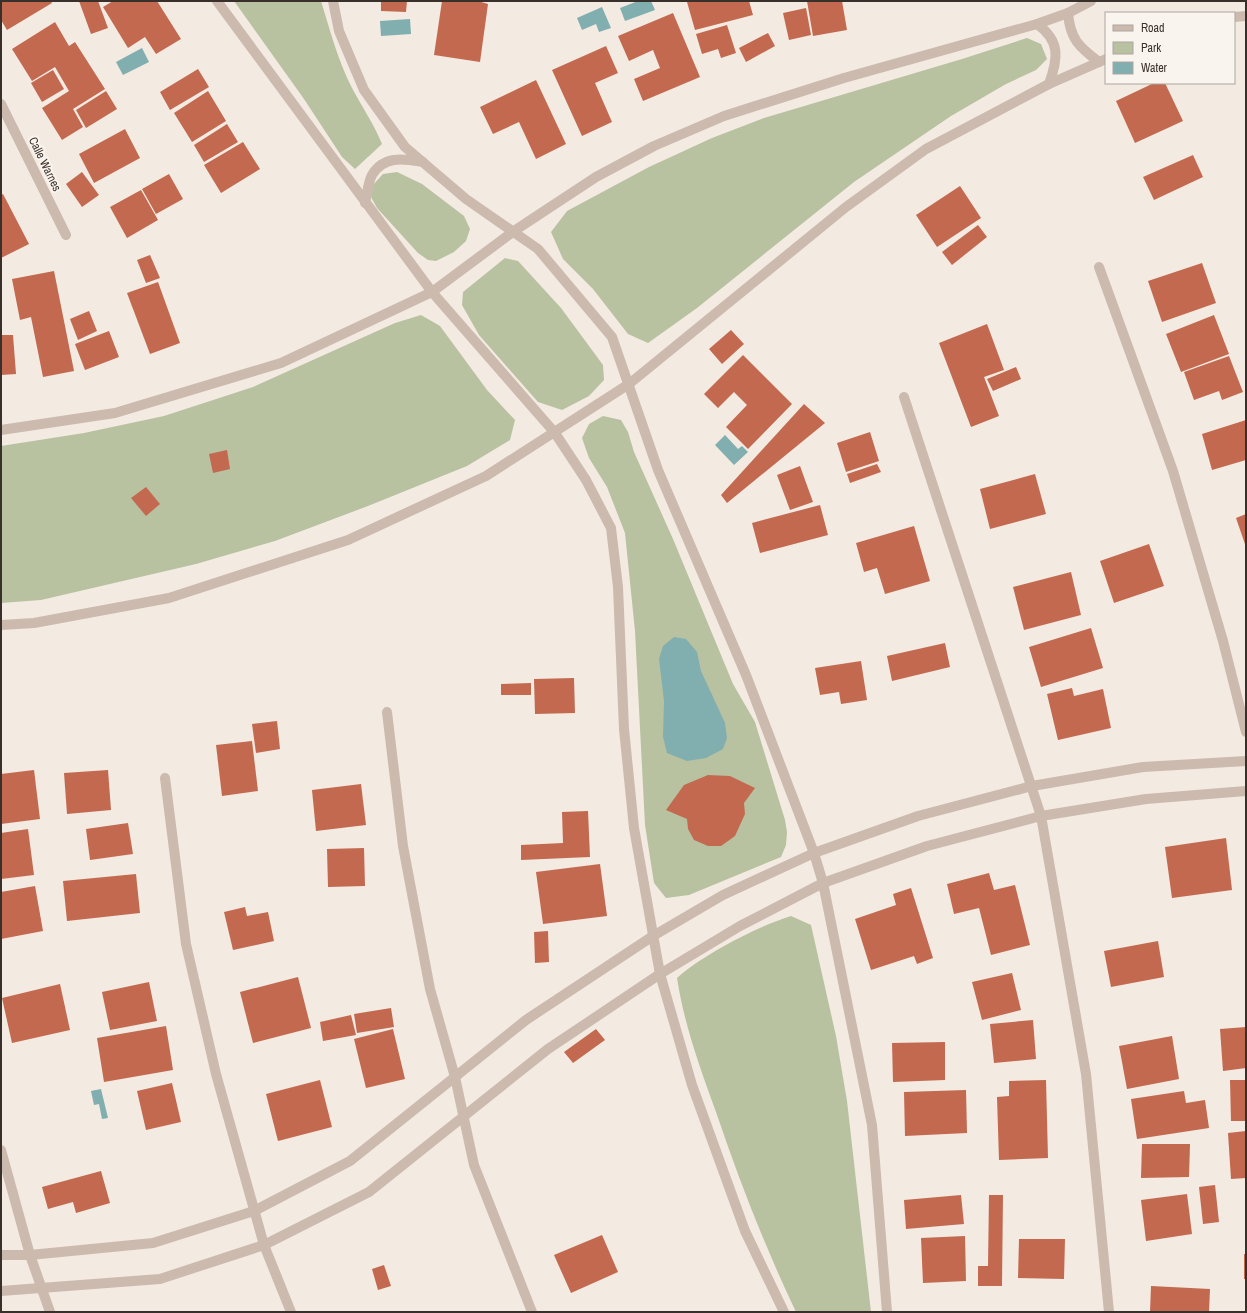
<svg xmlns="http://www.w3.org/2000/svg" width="1247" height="1313" viewBox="0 0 1247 1313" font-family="'Archivo Narrow',sans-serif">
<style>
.green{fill:#b8c2a1}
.water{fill:#81aeaf}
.building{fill:#c26950}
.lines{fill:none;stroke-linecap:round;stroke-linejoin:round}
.minor{stroke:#cbbaad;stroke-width:10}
.labels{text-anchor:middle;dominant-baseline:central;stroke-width:4;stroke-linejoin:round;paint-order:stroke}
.street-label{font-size:12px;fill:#3a302b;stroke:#faf4ee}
</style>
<rect width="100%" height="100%" fill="#f3eae1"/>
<g class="green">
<path d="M 234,1 L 321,1 C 330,30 338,61 352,88 C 362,107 374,124 382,144 L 355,169 L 342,157 L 304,99 Z"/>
<path d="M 1027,38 L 1041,44 L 1047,59 L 1036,70 L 1006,84 L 951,116 L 854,182 L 697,308 L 648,343 L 628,334 L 593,289 L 563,259 L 551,232 L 567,211 L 649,167 L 712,138 L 764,118 L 962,59 Z"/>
<path d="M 397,172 L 422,184 L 464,216 L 470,229 L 466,241 L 454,252 L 436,261 L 428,260 L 418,253 L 377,208 L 371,197 L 373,185 L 383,174 Z"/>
<path d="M 505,258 L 518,261 L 561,308 L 603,365 L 604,380 L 589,396 L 562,410 L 538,402 L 479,335 L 462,305 L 463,292 Z"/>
<path d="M 421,315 L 440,326 L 487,390 L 515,420 L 510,440 L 467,466 L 368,506 L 275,541 L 196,564 L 41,600 L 1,603 L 1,446 L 84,433 L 164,416 L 253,387 L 395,323 Z"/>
<path d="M 603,416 L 621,420 L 628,432 L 634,452 L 673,539 L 733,684 L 755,722 L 785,820 L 787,832 L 786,845 L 781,857 L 689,895 L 666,898 L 654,883 L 645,825 L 635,631 L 625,533 L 607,487 L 589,458 L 582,438 L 589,424 Z"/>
<path d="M 791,916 L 811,925 L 836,1036 L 847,1101 L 871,1312 L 796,1312 C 765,1247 739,1180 716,1112 C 700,1068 684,1024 677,978 C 704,954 756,927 791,916 Z"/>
</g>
<g class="water">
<path d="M 638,1 L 651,1 L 655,10 L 625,21 L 620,8 Z"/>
<path d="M 602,7 L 611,28 L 599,32 L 596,24 L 582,30 L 577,18 Z"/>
<path d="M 410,19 L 411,34 L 381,36 L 380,21 Z"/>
<path d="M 142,48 L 149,62 L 123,75 L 116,62 Z"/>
<path d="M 725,435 L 738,449 L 742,446 L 748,452 L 734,465 L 715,445 Z"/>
<path d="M 674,637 L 686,639 L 697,652 L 701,671 L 725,723 L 727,738 L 723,749 L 706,758 L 687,761 L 667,753 L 663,737 L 664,701 L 659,659 L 663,646 Z"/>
<path d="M 101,1089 L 108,1118 L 102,1119 L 99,1104 L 94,1105 L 91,1091 Z"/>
</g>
<g class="building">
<path d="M 1,1 L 51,1 L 52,3 L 7,30 L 1,20 Z"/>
<path d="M 79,1 L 98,1 L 108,28 L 91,34 Z"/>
<path d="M 113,1 L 157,1 L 181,39 L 156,54 L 145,37 L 128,48 L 103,7 Z"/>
<path d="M 381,1 L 407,1 L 406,12 L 381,11 Z"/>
<path d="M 442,1 L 478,1 L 488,4 L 480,62 L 434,55 Z"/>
<path d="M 690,1 L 749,1 L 753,15 L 695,30 L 687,2 Z"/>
<path d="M 807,1 L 842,1 L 847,30 L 813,36 Z"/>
<path d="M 806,8 L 811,35 L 789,40 L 783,13 Z"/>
<path d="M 673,13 L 700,77 L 643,101 L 634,79 L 660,68 L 653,50 L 629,61 L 618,36 Z"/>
<path d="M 55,22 L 69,46 L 75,42 L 105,89 L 73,109 L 83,127 L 62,140 L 42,108 L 69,91 L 55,67 L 32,81 L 12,49 Z"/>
<path d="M 727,25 L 736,53 L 721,58 L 718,49 L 702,54 L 696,34 Z"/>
<path d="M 768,33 L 775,46 L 746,62 L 739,48 Z"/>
<path d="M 606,46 L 618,73 L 595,83 L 612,122 L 582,136 L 552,70 Z"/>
<path d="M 198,69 L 209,87 L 170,110 L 160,92 Z"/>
<path d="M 53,70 L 64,89 L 42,102 L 31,83 Z"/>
<path d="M 536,80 L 566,144 L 536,159 L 519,122 L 493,134 L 480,107 Z"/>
<path d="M 1154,83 L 1165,83 L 1183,121 L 1135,143 L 1116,101 Z"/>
<path d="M 106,91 L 117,109 L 86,128 L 76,110 Z"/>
<path d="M 208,91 L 226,121 L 192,142 L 174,113 Z"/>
<path d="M 227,124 L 238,142 L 204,162 L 194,145 Z"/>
<path d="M 125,129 L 140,158 L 94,183 L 79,154 Z"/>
<path d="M 243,142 L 260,169 L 221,193 L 204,165 Z"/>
<path d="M 1193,155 L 1203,177 L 1154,200 L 1143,177 Z"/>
<path d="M 82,172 L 99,195 L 82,207 L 66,184 Z"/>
<path d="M 169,174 L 183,199 L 156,214 L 142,189 Z"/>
<path d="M 960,186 L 981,218 L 937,247 L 916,215 Z"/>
<path d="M 141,190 L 158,220 L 127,238 L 110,207 Z"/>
<path d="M 3,194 L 29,244 L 1,258 L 1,195 Z"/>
<path d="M 978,225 L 987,237 L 952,265 L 942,252 Z"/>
<path d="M 150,255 L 160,278 L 146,283 L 137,260 Z"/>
<path d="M 1202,263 L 1216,303 L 1162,322 L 1148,281 Z"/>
<path d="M 54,271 L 74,371 L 43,377 L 31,317 L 20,320 L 12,279 Z"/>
<path d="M 158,282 L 180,343 L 150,354 L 127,293 Z"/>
<path d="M 89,311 L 97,331 L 78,340 L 70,319 Z"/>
<path d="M 1214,315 L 1229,354 L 1181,372 L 1166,334 Z"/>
<path d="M 987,324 L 1004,370 L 984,377 L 999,416 L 971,427 L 939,343 Z"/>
<path d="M 731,330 L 744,344 L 722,364 L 709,349 Z"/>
<path d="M 109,331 L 119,357 L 85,370 L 75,344 Z"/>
<path d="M 1,335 L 13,335 L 16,374 L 1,375 Z"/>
<path d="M 743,355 L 792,404 L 748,449 L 726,427 L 747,405 L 734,392 L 718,408 L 704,394 Z"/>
<path d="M 1229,356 L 1243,392 L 1222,400 L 1219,391 L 1194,400 L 1184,372 Z"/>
<path d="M 1016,367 L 1021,379 L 993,391 L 987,379 Z"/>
<path d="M 804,404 L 825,423 L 727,503 L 721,495 Z"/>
<path d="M 1246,420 L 1246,460 L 1212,470 L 1202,434 Z"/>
<path d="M 870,432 L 879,461 L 846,472 L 837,443 Z"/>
<path d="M 227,450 L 230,469 L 213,473 L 209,454 Z"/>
<path d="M 877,464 L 881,472 L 850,483 L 847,474 Z"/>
<path d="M 800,466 L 813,502 L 790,510 L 777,475 Z"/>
<path d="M 1035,474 L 1046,514 L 990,529 L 980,489 Z"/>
<path d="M 146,487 L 160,504 L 146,516 L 131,498 Z"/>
<path d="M 820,505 L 828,535 L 760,553 L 752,523 Z"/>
<path d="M 1246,514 L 1246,547 L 1236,518 Z"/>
<path d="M 914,526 L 930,581 L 885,594 L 877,568 L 864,572 L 856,543 Z"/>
<path d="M 1149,544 L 1164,586 L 1114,603 L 1100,561 Z"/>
<path d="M 1071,572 L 1081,615 L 1024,630 L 1013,587 Z"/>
<path d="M 1091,628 L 1103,668 L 1041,687 L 1029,647 Z"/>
<path d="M 945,643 L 950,667 L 892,681 L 887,656 Z"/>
<path d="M 861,661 L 867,700 L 841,704 L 839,692 L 820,695 L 815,668 Z"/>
<path d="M 574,678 L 575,713 L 535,714 L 534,679 Z"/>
<path d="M 531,683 L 531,695 L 501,695 L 501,684 Z"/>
<path d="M 1072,688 L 1074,696 L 1103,689 L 1111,728 L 1058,740 L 1047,694 Z"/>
<path d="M 277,721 L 280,749 L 256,753 L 252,724 Z"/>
<path d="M 252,741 L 258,791 L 222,796 L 216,745 Z"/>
<path d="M 34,770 L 40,819 L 1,824 L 1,774 Z"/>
<path d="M 108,770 L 111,810 L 67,814 L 64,773 Z"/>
<path d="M 708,775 L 730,776 L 755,788 L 744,803 L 745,814 L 735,836 L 721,846 L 708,846 L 694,840 L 688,829 L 687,819 L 666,810 L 684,785 Z"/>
<path d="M 361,784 L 366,825 L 316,831 L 312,790 Z"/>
<path d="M 588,811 L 590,857 L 521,860 L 521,845 L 563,843 L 562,812 Z"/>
<path d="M 128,823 L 133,854 L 90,860 L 86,829 Z"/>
<path d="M 28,829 L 34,875 L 1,879 L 1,833 Z"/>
<path d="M 1226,838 L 1232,890 L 1172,898 L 1165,847 Z"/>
<path d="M 364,848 L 365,886 L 328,887 L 327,849 Z"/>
<path d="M 600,864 L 607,916 L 543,924 L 536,872 Z"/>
<path d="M 989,873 L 994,890 L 1015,885 L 1030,945 L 991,955 L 979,908 L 954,914 L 947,884 Z"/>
<path d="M 136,874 L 140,913 L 67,921 L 63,881 Z"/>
<path d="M 35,886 L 43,931 L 1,939 L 1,892 Z"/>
<path d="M 911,888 L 933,958 L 917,964 L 914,956 L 871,970 L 855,919 L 896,905 L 893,894 Z"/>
<path d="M 245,907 L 247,916 L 268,912 L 274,941 L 233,950 L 224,912 Z"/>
<path d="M 548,931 L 549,962 L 535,963 L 534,932 Z"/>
<path d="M 1158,941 L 1164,977 L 1111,987 L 1104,951 Z"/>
<path d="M 1012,973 L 1021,1010 L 982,1020 L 972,982 Z"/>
<path d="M 298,977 L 311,1028 L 253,1043 L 240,992 Z"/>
<path d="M 149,982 L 157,1021 L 110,1030 L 102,992 Z"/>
<path d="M 60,984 L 70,1030 L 12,1043 L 2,998 Z"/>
<path d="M 391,1008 L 394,1027 L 357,1033 L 354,1014 Z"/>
<path d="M 351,1015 L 356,1035 L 323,1041 L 320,1022 Z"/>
<path d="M 1033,1020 L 1036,1059 L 994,1063 L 990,1024 Z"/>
<path d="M 166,1026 L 173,1070 L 104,1082 L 97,1038 Z"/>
<path d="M 1246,1027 L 1246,1068 L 1223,1071 L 1220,1029 Z"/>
<path d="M 393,1029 L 405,1079 L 366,1088 L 354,1039 Z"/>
<path d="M 596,1029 L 605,1040 L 573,1063 L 564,1052 Z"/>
<path d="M 1172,1036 L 1179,1079 L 1127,1089 L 1119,1046 Z"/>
<path d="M 945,1042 L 945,1080 L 893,1082 L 892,1043 Z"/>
<path d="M 320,1080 L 332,1127 L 278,1141 L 266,1094 Z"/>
<path d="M 1046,1080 L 1048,1158 L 999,1160 L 997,1097 L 1009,1096 L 1009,1081 Z"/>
<path d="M 1230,1080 L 1246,1080 L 1246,1121 L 1231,1121 Z"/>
<path d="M 172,1083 L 181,1122 L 146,1130 L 137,1091 Z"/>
<path d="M 966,1090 L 967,1133 L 905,1136 L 904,1092 Z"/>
<path d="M 1184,1091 L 1186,1103 L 1205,1100 L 1209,1128 L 1137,1139 L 1131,1099 Z"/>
<path d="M 1246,1131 L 1246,1178 L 1231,1179 L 1228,1133 Z"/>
<path d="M 1142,1144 L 1190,1144 L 1189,1177 L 1141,1178 Z"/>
<path d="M 101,1171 L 110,1203 L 76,1213 L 73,1202 L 48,1209 L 42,1187 Z"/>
<path d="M 1215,1185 L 1219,1222 L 1203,1224 L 1199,1187 Z"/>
<path d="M 1187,1194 L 1192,1234 L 1146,1241 L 1141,1200 Z"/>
<path d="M 961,1195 L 964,1224 L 906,1229 L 904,1200 Z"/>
<path d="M 989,1195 L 1003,1195 L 1002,1286 L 978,1286 L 978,1266 L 988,1266 Z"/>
<path d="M 602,1235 L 618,1272 L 571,1293 L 554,1255 Z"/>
<path d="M 965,1236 L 966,1281 L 923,1283 L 921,1238 Z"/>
<path d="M 1019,1239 L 1065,1239 L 1064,1279 L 1018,1278 Z"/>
<rect x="1244" y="1254" width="2" height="25"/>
<path d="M 384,1265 L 391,1286 L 378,1290 L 372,1269 Z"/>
<path d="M 1151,1286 L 1210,1289 L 1209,1312 L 1150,1312 Z"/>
</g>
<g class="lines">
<g class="minor">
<path d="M 217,1 L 432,292 L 555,433 L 586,480 L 611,528 L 618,587 L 624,729 L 634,828 L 660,974 L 692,1085 L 745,1231 L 784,1312"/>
<path d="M 333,1 L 339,31 L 364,90 L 405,147 L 466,199 L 538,249 L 612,337 L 658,470 L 746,675 L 814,853 L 823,883 L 872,1125 L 887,1312"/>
<path d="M 1068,13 C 1070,39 1079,47 1099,62"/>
<path d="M 1234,17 L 1246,16"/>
<path d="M 1037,24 C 1061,41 1058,59 1049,84"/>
<path d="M 1,104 L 66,235"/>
<path d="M 365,203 C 367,195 368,182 372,175 C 384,155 404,159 423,162"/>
<path d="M 1099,267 L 1173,471 L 1223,641 L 1246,732"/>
<path d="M 904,397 L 1041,816 L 1086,1074 L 1109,1312"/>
<path d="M 1,430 L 115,413 L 281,363 L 432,292 L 514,231 L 596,177 L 654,146 L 724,116 L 844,78 L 1037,24 L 1068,13 L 1091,1"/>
<path d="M 1,625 L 34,623 L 169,598 L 348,540 L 486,476 L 629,384 L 846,207 L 926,149 L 1049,84 L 1106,59"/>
<path d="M 387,712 L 403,846 L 430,989 L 455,1077 L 474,1165 L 532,1312"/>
<path d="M 165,778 L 186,944 L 216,1074 L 264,1245 L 291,1312"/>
<path d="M 1,1150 L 30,1255 L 50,1312"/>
<path d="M 1,1255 L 30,1255 L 153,1243 L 254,1211 L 350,1161 L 526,1020 L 653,936 L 723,895 L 814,853 L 918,816 L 1032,786 L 1143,767 L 1246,761"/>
<path d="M 1,1291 L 160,1279 L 264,1245 L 369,1192 L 548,1049 L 660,974 L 740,926 L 823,883 L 927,846 L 1041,816 L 1146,799 L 1246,791"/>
</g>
</g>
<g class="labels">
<g class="street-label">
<text transform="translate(45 164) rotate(64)">Calle Warnes</text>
</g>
</g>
<rect width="1247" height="1313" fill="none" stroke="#3a302b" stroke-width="4"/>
<rect x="1105" y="12" width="130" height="72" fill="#faf4ee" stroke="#ada6a0"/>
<rect x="1113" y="25" width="20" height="6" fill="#cbbaad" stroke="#ada6a0"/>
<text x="1141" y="32" font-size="12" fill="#3a302b">Road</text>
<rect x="1113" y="42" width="20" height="12" fill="#b8c2a1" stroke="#ada6a0"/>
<text x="1141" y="52" font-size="12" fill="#3a302b">Park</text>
<rect x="1113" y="62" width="20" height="12" fill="#81aeaf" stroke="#ada6a0"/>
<text x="1141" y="72" font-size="12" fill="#3a302b">Water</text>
</svg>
